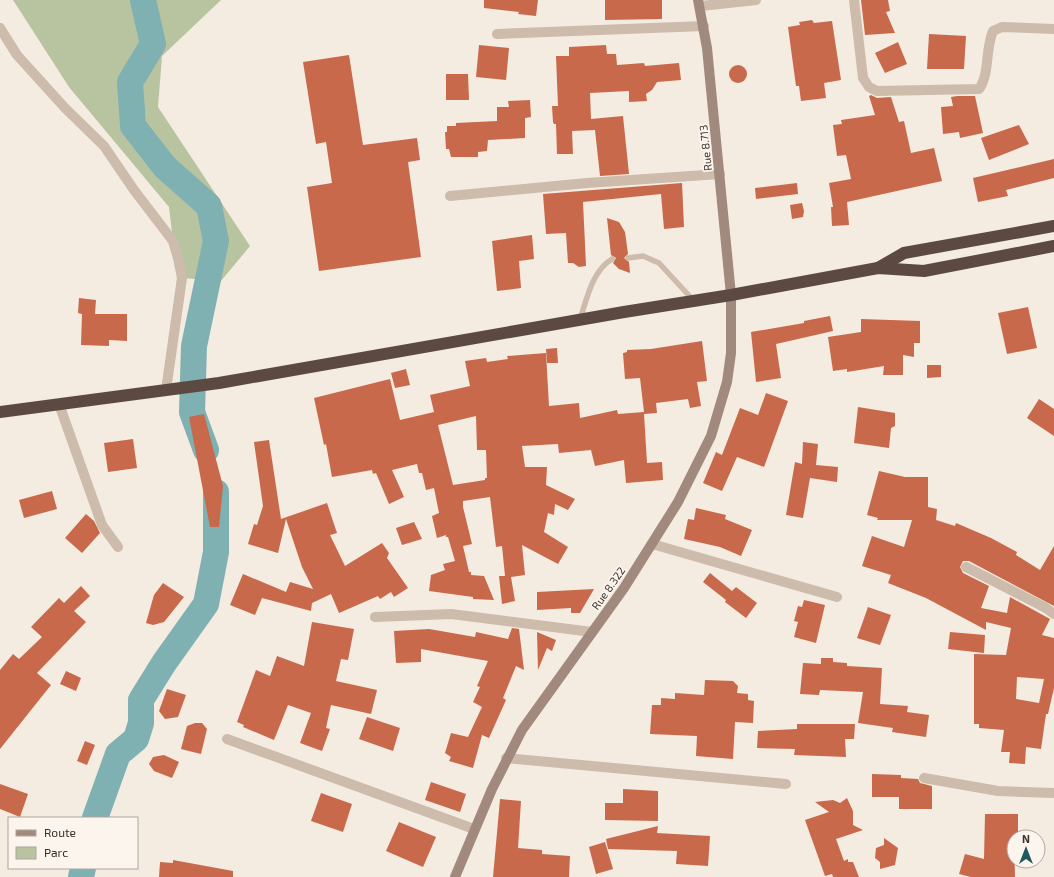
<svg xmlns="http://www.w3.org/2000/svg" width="1054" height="877" viewBox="0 0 1054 877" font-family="'Exo 2',sans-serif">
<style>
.green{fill:#b8c4a0}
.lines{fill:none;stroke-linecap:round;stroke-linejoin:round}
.river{stroke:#7fb0b2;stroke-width:26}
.building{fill:#c8694b;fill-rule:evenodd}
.lane{stroke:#cdbbac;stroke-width:5.5}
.street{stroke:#cdbbac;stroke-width:10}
.secondary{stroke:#a18a7d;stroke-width:10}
.highway{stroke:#5c4a42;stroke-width:12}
.labels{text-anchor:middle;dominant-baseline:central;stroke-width:3.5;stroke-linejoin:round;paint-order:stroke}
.street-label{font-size:11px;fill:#3b302b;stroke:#fbf5ee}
</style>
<rect width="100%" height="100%" fill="#f4ebe1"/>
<path class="green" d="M 13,0 L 221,0 L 162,56 L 158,107 L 250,246 L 221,281 L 182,278 L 173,241 L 169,207 L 69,87 Z"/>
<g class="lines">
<g class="river">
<path d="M 143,0 L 153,44 L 130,82 L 133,126 L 165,167 L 209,206 L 216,241 L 194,346 L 192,412 L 206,450"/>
<path d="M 95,818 L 118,754 L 136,739 L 141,723 L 141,700 L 164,663 L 206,604 L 216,552 L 216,492"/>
<path d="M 81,877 L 83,868"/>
</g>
</g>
<g class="building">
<path d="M 484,0 L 538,0 L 536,16 L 518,14 L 519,12 L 484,8 Z"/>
<path d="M 605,0 L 662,0 L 662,19 L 605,20 Z"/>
<path d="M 861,0 L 888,0 L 890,11 L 886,12 L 895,33 L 865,35 Z"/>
<path d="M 812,20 L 814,23 L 832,21 L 841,80 L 824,83 L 826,98 L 801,101 L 799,86 L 796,86 L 788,27 L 800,25 L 799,22 Z"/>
<path d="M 929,34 L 966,36 L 964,69 L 927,69 Z"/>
<path d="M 898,42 L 907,64 L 885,73 L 875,53 Z"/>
<path d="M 479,45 L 509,48 L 506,80 L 476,77 Z"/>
<path d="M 606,45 L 607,54 L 616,54 L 617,65 L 644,63 L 645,66 L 679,63 L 681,80 L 657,82 L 652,90 L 646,94 L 647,101 L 629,102 L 629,91 L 590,93 L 591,119 L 623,116 L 629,174 L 600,176 L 595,130 L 572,131 L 573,154 L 557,154 L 556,124 L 554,124 L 553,122 L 552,106 L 558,106 L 556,56 L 569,56 L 569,47 Z"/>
<path d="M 349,55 L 363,145 L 417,138 L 420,160 L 408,162 L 421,257 L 319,271 L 307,187 L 332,183 L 326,142 L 316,144 L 303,62 Z"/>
<circle cx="738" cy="74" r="9"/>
<path d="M 446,74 L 468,74 L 469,100 L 446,100 Z"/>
<path d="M 871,95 L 877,98 L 891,97 L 899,122 L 904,121 L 911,153 L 934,148 L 942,181 L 847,202 L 849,225 L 832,226 L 831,207 L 833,207 L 829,183 L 851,179 L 846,155 L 837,156 L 833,125 L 842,124 L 841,120 L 875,115 L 869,96 Z"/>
<path d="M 957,96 L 975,96 L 983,133 L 960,138 L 959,132 L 943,134 L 941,107 L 953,106 L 951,97 Z"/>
<path d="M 530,100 L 531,117 L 525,118 L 525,138 L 488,140 L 487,151 L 478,152 L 478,157 L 451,157 L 449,149 L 446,149 L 445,132 L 447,132 L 447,126 L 456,126 L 456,123 L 497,121 L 497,107 L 509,107 L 508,101 Z"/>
<path d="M 1019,125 L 1029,144 L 989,160 L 981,138 Z"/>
<path d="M 1054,159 L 1054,178 L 1006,190 L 1008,196 L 978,202 L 973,178 Z"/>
<path d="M 682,183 L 684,227 L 664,229 L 661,194 L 583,202 L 586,266 L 579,267 L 573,263 L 568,263 L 566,233 L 546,234 L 543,194 Z"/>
<path d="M 797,183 L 798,194 L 756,199 L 755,188 Z"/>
<path d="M 802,203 L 804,211 L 803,217 L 792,219 L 790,205 Z"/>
<path d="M 607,218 L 619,222 L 625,232 L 628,254 L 624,258 L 629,262 L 630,273 L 619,269 L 613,263 L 616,258 L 611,255 Z"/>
<path d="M 532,235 L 534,259 L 519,261 L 521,288 L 497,291 L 492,241 Z"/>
<path d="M 79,298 L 96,300 L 95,314 L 127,314 L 127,341 L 109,340 L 109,346 L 81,345 L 82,314 L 78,313 Z"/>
<path d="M 1028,307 L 1037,348 L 1007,354 L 998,313 Z"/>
<path d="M 830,316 L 833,331 L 776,344 L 781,378 L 756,382 L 751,332 L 804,323 L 804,321 Z"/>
<path d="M 861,319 L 920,321 L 920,343 L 914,343 L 914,357 L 903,355 L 903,375 L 883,375 L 884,366 L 847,372 L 847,369 L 833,371 L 828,337 L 861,332 Z"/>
<path d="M 702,341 L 707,381 L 697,382 L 701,406 L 690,408 L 688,399 L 656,403 L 657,413 L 644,414 L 647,463 L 662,462 L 663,480 L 626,483 L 624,460 L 595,466 L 591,450 L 559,453 L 558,444 L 522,446 L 525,467 L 547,467 L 546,485 L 575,499 L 568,510 L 555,504 L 554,515 L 548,513 L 544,532 L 568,547 L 558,564 L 522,545 L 525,575 L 511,577 L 515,601 L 502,604 L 499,576 L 505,576 L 502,546 L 496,547 L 490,497 L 463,501 L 463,507 L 472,544 L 463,546 L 469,572 L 471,572 L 471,575 L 484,576 L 494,600 L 473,599 L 473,597 L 429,591 L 431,575 L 445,570 L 443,564 L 455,561 L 448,537 L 446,537 L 446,535 L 437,538 L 432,516 L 439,513 L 434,488 L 426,490 L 422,473 L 419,473 L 417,464 L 392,470 L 404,497 L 389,504 L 376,473 L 373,474 L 372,470 L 332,477 L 326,444 L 324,445 L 314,398 L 390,379 L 400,420 L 434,412 L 430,395 L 470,386 L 465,361 L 486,358 L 487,362 L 508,359 L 507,356 L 546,353 L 549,406 L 579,403 L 580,418 L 617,410 L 618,414 L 644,412 L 640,378 L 625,379 L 623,353 L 627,352 L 627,350 L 651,349 ZM 476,416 L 477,450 L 486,450 L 487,478 L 485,478 L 485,480 L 453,485 L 438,425 Z"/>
<path d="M 557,348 L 558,363 L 547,363 L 546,349 Z"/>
<path d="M 927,365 L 941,365 L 941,377 L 927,378 Z"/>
<path d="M 406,369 L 410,385 L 395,388 L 391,373 Z"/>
<path d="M 766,393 L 788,401 L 764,467 L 737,457 L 722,491 L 703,483 L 716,452 L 722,455 L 740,408 L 758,415 Z"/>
<path d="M 1039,399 L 1054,409 L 1054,436 L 1027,418 Z"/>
<path d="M 858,407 L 895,413 L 895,426 L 891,428 L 889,448 L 854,443 Z"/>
<path d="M 204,414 L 223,486 L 219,527 L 210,527 L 189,417 Z"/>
<path d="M 133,439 L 137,468 L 108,472 L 104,443 Z"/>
<path d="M 269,440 L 281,519 L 327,503 L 337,533 L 330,535 L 345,566 L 382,543 L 389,553 L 387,558 L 408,588 L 394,597 L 391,592 L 380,599 L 378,596 L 339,613 L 331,594 L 312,603 L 311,611 L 262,598 L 255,615 L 230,605 L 243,574 L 286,592 L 290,582 L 313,589 L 302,567 L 286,519 L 278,553 L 248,544 L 254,524 L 257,525 L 263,506 L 254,442 Z"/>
<path d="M 803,442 L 818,444 L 816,465 L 838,467 L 837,482 L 810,478 L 803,518 L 786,515 L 795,462 L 802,464 Z"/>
<path d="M 879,471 L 905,477 L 928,477 L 928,507 L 937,509 L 936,520 L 955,526 L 956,523 L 991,538 L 1017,552 L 1016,555 L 1040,570 L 1054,546 L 1054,606 L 969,561 L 963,561 L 960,567 L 963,573 L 989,586 L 981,608 L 1007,613 L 1010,597 L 1050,619 L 1042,635 L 1054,638 L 1054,688 L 1048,714 L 1046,714 L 1041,749 L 1026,747 L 1025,764 L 1009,763 L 1010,752 L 1001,752 L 1004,730 L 979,728 L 979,724 L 974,724 L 974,654 L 1006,655 L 1011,628 L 986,622 L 986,630 L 926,598 L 888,583 L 891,575 L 862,566 L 872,536 L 904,547 L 912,520 L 877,520 L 878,518 L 867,515 ZM 1017,677 L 1044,679 L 1039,703 L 1016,699 Z"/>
<path d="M 52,491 L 57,509 L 24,518 L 19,500 Z"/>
<path d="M 696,508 L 726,515 L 725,519 L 752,530 L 741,556 L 720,547 L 684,539 L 688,519 L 694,520 Z"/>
<path d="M 86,514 L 94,521 L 100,533 L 82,553 L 65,538 Z"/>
<path d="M 414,522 L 422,539 L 402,545 L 396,528 Z"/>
<path d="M 710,573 L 732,591 L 736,587 L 757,603 L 746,618 L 725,602 L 726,600 L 703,582 Z"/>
<path d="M 163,583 L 184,597 L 164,622 L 153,625 L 146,623 L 154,595 Z"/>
<path d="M 81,586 L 90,596 L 74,611 L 86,622 L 37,673 L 51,685 L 0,749 L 0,670 L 13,654 L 19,659 L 42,637 L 31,627 L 59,598 L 64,603 Z"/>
<path d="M 594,589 L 580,613 L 571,613 L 571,608 L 537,610 L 537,592 Z"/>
<path d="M 804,600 L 825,605 L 816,643 L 794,637 L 798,622 L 794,621 L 798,606 L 802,607 Z"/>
<path d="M 868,607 L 891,615 L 880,645 L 857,638 Z"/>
<path d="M 312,622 L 354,629 L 348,660 L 341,659 L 336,681 L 377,690 L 371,714 L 331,705 L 326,728 L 330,729 L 322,751 L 300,743 L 311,713 L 288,705 L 274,740 L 243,727 L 244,725 L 237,722 L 256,670 L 270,676 L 277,656 L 304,666 Z"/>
<path d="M 512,628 L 519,629 L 524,670 L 516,666 L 503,698 L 506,700 L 489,738 L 482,735 L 473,768 L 449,761 L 451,757 L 445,753 L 451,733 L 468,737 L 482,707 L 473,702 L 480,687 L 477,686 L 488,661 L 421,649 L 421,662 L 396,663 L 394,631 L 429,629 L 475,637 L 476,632 L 508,639 Z"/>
<path d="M 537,632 L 556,640 L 552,651 L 547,648 L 538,670 Z"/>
<path d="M 950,632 L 985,635 L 984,653 L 948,649 Z"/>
<path d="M 821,658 L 833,658 L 833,662 L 847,663 L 847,666 L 882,668 L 880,704 L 908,706 L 907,712 L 929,715 L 926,737 L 892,732 L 893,728 L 858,723 L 863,692 L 820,690 L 819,695 L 800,694 L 803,663 L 821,664 Z"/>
<path d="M 66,671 L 81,678 L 76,691 L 60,684 Z"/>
<path d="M 705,680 L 733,681 L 738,686 L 737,693 L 748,694 L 748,700 L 754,701 L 753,723 L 735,722 L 733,759 L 696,756 L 697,736 L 650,734 L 652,705 L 661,705 L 661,698 L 675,699 L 675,693 L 704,695 Z"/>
<path d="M 167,689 L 186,695 L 178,717 L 165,719 L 159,711 Z"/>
<path d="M 367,717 L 400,728 L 393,751 L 359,739 Z"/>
<path d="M 195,723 L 202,723 L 207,729 L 201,754 L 181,749 L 187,726 Z"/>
<path d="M 797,724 L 855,724 L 854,739 L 845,739 L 846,757 L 794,755 L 795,749 L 757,748 L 758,731 L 797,729 Z"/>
<path d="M 85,741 L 95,745 L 87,765 L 77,761 Z"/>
<path d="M 164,755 L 179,762 L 172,778 L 154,771 L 149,764 L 153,757 Z"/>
<path d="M 872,774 L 901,775 L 901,778 L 918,779 L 920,783 L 932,786 L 932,809 L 899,809 L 899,797 L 872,797 Z"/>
<path d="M 431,782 L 466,794 L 460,812 L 425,800 Z"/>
<path d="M 0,784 L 28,794 L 20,817 L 0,809 Z"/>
<path d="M 623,789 L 658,791 L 658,821 L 605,820 L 605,803 L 623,803 Z"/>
<path d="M 321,793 L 352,804 L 343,832 L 311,821 Z"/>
<path d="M 847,798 L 853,811 L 853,825 L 863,830 L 836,839 L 844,861 L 848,859 L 848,862 L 853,862 L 859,877 L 833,877 L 832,874 L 825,876 L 805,820 L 829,812 L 815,802 L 833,800 L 840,803 Z"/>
<path d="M 500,799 L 521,801 L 518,848 L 542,850 L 542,854 L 570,856 L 569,877 L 493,877 Z"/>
<path d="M 985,814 L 1018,814 L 1018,837 L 1014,837 L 1015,877 L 971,877 L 959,874 L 965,854 L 984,859 Z"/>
<path d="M 399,822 L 436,837 L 423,867 L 386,851 Z"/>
<path d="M 658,826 L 657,833 L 710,836 L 708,866 L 676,864 L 677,851 L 608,849 L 606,839 Z"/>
<path d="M 884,838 L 898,848 L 895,865 L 880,869 L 880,862 L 875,858 L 876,848 L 884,845 Z"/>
<path d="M 605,842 L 613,869 L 596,874 L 589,847 Z"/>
<path d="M 173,860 L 233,871 L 233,877 L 159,877 L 160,862 L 173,863 Z"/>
</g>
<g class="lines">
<g class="lane">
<path d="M 628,258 L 643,256 L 659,263 L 694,301"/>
<path d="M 580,319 C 587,299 592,271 612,259"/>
</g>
<g class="street">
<path d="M 854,0 L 863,78 L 869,87 L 877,91 L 979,89 C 990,74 985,49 993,31 L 1002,27 L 1054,29"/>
<path d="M 701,6 L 756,0"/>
<path d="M 0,28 L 17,55 L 65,108 L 104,146 L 134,190 L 173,241 L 178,258 L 182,278 L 166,390"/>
<path d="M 497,34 L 704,26"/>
<path d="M 450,196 L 587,183 L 720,174"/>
<path d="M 59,404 L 102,525 L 118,547"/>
<path d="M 652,544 L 837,597"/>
<path d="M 966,567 L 1046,608 L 1054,614"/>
<path d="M 375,617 L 451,614 L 592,632"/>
<path d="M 227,739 L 474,829"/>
<path d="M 506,758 L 786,784"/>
<path d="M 924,778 L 998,791 L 1054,793"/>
</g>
<path class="secondary" d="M 455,877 L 492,789 L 522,730 L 624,588 L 678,502 L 711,436 L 727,382 L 731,353 L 731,295 L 707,48 L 698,0"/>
<g class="highway">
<path d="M 878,268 L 904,253 L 1054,226"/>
<path d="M 0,412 L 219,383 L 624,312 L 731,295 L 878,268 L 924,271 L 1054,246"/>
</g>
</g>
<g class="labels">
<g class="street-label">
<text transform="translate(705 148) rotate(-96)">Rue 8.713</text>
<text transform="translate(608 588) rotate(-55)">Rue 8.322</text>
</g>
</g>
<rect x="8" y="817" width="130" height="52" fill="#fbf5ee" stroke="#aea6a0"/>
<rect x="16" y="830" width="20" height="6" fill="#a18a7d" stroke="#aea6a0"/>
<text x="44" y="837" font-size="12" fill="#3b302b">Route</text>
<rect x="16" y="847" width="20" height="12" fill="#b8c4a0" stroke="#aea6a0"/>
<text x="44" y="857" font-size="12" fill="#3b302b">Parc</text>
<g transform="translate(1026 849)"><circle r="19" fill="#fbf5ee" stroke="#aea6a0"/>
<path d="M0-3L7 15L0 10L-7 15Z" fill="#1f5a5e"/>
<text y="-6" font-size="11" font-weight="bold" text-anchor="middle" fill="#3b302b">N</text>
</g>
</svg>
